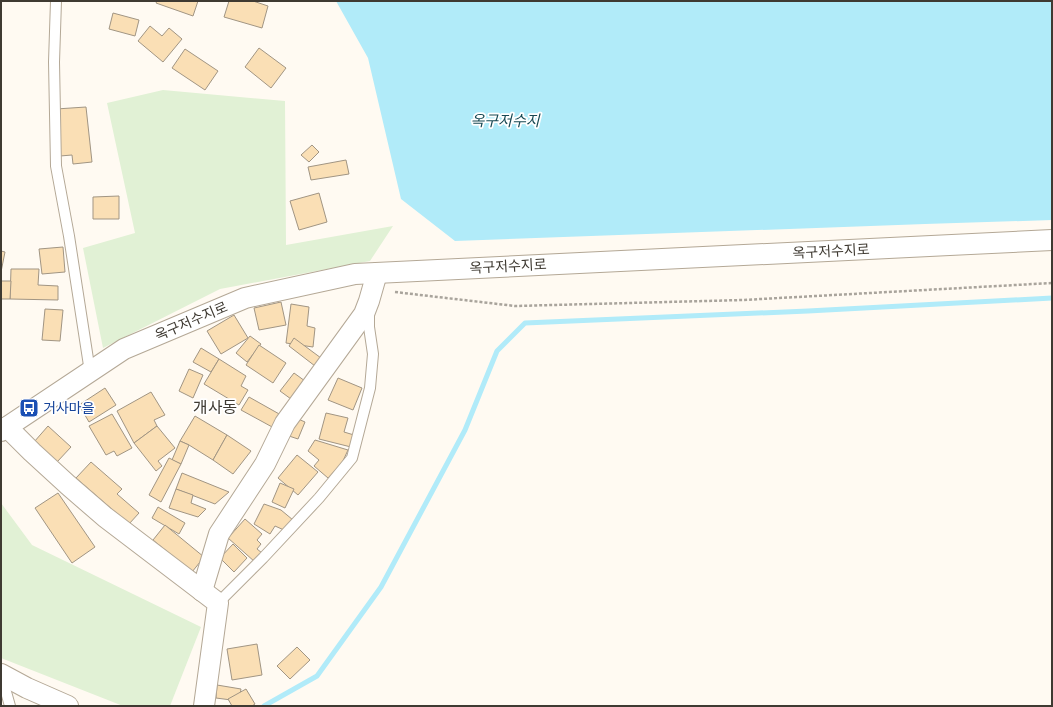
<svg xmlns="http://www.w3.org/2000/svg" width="1053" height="707" viewBox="0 0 1053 707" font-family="'Libre Baskerville','Noto Sans KR',serif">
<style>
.green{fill:#e1f1d5}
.water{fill:#b1ebf9}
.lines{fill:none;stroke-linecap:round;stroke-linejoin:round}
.stream{stroke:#b1ebf9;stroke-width:5}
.building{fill:#fadfb5;stroke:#a19583}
.lane-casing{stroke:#b4a896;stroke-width:12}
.street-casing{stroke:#b4a896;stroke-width:22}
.path{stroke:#a9a49c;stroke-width:2.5;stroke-dasharray:3 2;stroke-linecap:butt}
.lane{stroke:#fff;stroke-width:10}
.street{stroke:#fff;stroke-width:20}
.labels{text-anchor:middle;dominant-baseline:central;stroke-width:3.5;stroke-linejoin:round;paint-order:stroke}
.street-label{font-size:14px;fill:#3f3a32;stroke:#fff}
.transit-label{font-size:14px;fill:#164399;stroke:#fff;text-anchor:start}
.water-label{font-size:15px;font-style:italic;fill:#174954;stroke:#fff}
.quarter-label{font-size:16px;fill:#3f3a32;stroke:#fff}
</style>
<rect width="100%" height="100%" fill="#fffaf2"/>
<g class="green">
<path d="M 163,90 L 285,101 L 286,245 L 393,226 L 370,261 L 220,289 L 103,348 L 83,248 L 135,233 L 107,103 Z"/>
<path d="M 1,503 L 32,545 L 201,627 L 170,706 L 123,706 L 1,658 Z"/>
</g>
<path class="water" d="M 336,1 L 1052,1 L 1052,220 L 925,224 L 455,241 L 401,199 L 368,58 Z"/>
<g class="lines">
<path class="stream" d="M 264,706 L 317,676 L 381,587 L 465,430 L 497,351 L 525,323 L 808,311 L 1052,298"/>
</g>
<g class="building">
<path d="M 157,1 L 198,1 L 193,16 L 156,3 Z"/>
<path d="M 229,1 L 253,1 L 268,6 L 262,28 L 224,17 Z"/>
<path d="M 113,13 L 139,20 L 135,36 L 109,29 Z"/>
<path d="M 150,26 L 162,36 L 169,28 L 182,39 L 163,62 L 138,41 Z"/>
<path d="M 259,48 L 286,68 L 271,88 L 245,67 Z"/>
<path d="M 185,49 L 218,71 L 205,90 L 172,68 Z"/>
<path d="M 86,107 L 92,162 L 73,164 L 72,155 L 60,156 L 56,109 Z"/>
<path d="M 312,145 L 319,152 L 309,162 L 301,155 Z"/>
<path d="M 346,160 L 349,174 L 311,180 L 308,167 Z"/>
<path d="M 319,193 L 327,222 L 299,230 L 290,201 Z"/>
<path d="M 119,196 L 119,219 L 93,219 L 93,197 Z"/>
<path d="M 63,247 L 65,272 L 42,274 L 39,249 Z"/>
<path d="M 1,251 L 5,252 L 1,272 Z"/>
<path d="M 11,269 L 39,269 L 38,285 L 58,286 L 58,300 L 10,299 Z"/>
<path d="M 1,281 L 11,281 L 10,299 L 1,299 Z"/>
<path d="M 281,302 L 286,325 L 259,330 L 254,308 Z"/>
<path d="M 291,304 L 309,307 L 307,326 L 315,328 L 313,347 L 286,343 Z"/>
<path d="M 45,309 L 63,310 L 60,341 L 42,340 Z"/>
<path d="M 234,315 L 248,338 L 221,354 L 207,331 Z"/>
<path d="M 250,336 L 261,344 L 247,362 L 236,353 Z"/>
<path d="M 294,338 L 321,358 L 315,366 L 289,346 Z"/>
<path d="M 259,345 L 286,363 L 273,383 L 246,365 Z"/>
<path d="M 201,348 L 219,359 L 211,372 L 193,362 Z"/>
<path d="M 219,359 L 246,376 L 241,386 L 248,390 L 239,405 L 204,384 Z"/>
<path d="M 189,369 L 203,375 L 193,398 L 179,391 Z"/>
<path d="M 294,373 L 305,381 L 291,399 L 280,391 Z"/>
<path d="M 338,378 L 362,388 L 353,410 L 328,400 Z"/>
<path d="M 105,388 L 116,405 L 89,422 L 79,405 Z"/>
<path d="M 151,392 L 165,415 L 154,420 L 157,426 L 134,443 L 117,411 Z"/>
<path d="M 249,397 L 281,415 L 274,428 L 241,410 Z"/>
<path d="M 326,413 L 348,418 L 344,432 L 354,435 L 351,447 L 319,439 Z"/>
<path d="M 112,414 L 132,448 L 117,456 L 114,451 L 106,455 L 89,426 Z"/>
<path d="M 195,416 L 227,435 L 213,460 L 189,445 L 180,441 Z"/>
<path d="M 296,418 L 305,422 L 298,439 L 289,436 Z"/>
<path d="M 48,426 L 71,447 L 57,462 L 34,442 Z"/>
<path d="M 157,426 L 175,448 L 158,461 L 162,466 L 156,471 L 134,443 Z"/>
<path d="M 227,435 L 251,451 L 233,474 L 213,460 Z"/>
<path d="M 315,440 L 348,450 L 342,463 L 328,478 L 314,466 L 319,460 L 308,451 Z"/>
<path d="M 180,441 L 189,445 L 181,464 L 172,460 Z"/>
<path d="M 297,455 L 318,472 L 298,495 L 278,478 Z"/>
<path d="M 169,458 L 181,464 L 161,502 L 149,495 Z"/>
<path d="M 91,462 L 122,489 L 117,494 L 139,513 L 129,524 L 76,478 Z"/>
<path d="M 182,473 L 229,492 L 215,504 L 176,489 Z"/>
<path d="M 280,483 L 294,489 L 285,508 L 272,502 Z"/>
<path d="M 176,489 L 193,495 L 191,503 L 206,509 L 198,517 L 169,508 Z"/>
<path d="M 58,493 L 95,547 L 72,563 L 35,508 Z"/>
<path d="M 264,504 L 281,510 L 293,520 L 284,530 L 275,526 L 270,534 L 254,524 Z"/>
<path d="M 158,507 L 185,523 L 179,534 L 152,518 Z"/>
<path d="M 245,519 L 262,534 L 257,540 L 261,544 L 257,549 L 262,553 L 255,562 L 228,538 Z"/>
<path d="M 165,525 L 204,557 L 192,572 L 153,540 Z"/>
<path d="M 233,544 L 247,558 L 234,572 L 220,558 Z"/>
<path d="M 257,644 L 262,675 L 232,680 L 227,649 Z"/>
<path d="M 297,647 L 310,660 L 290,679 L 277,666 Z"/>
<path d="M 217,685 L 241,689 L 239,701 L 216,698 Z"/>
<path d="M 246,689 L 255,704 L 252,706 L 232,706 L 228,699 Z"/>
</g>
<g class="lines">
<g class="lane-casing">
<g id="lane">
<path d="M 56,1 L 54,62 L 56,166 L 69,236 L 90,372"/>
<path d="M 218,603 L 263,558 L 319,498 L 352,458 L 370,388 L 373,354 L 369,327 L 369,310"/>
<path d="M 1,674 L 10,706"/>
</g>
</g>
<g class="street-casing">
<g id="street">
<path d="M 7,427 L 32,452 L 68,485 L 105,517 L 218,603 L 204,706"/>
<path d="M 1,431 L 124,349 L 245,298 L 355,274 L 1052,240"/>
<path d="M 202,591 L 219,534 L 265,464 L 285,423 L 364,314 L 369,301 L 377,273"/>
<path d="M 1,674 L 27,688 L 68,706"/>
</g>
</g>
<path class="path" d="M 395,292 L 515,306 L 743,300 L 1052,283"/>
<use href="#lane" class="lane"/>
<use href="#street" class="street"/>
</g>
<defs>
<g id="bus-square" transform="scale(1)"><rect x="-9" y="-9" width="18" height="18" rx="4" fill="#1a4fb4" stroke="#fff"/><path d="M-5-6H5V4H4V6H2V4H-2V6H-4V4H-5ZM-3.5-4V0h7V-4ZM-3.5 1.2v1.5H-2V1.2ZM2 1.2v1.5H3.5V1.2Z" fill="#fff"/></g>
</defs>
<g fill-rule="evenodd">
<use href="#bus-square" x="29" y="408"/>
</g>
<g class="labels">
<g class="street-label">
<text transform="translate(831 251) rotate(-3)">옥구저수지로</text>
<text transform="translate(508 266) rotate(-3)">옥구저수지로</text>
<text transform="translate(191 321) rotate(-23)">옥구저수지로</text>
</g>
<g class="transit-label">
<text x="43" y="408">거사마을</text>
</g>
<g class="water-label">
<text x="505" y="120">옥구저수지</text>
</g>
<g class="quarter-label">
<text x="215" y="407">개사동</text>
</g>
</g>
<rect width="1053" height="707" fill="none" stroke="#3f3a32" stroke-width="4"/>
</svg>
